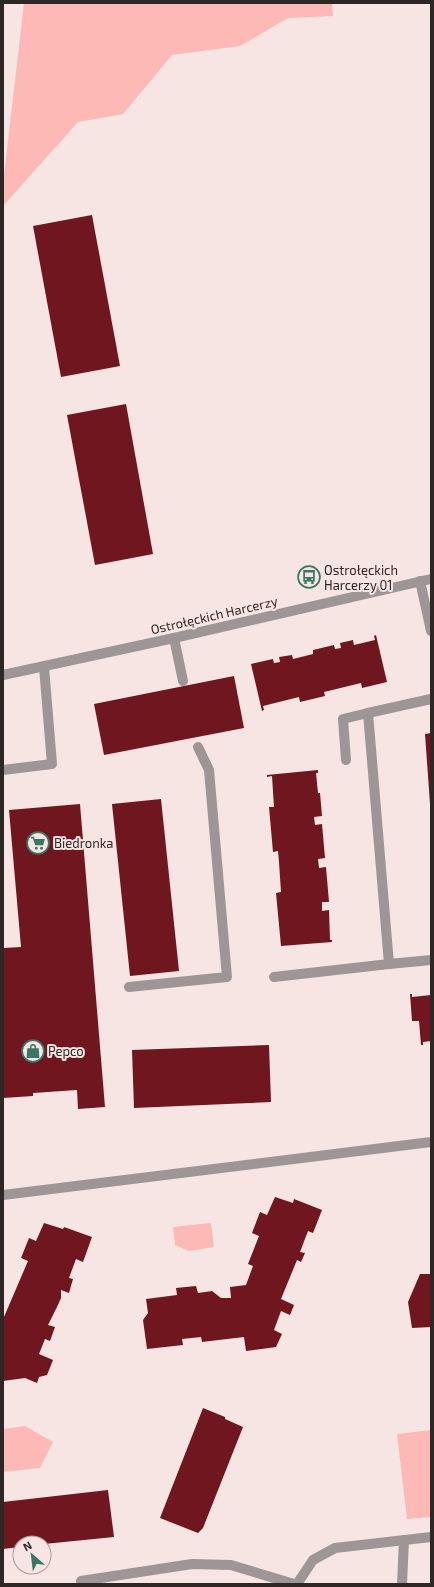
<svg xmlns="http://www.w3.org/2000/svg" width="434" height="1587" viewBox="0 0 434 1587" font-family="'Exo 2',sans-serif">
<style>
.green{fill:#fdb9b6}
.building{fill:#6f161e}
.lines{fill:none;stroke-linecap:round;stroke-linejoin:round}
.service{stroke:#9e9696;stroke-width:10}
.minor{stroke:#9e9696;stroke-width:10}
.labels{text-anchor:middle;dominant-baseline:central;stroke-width:4;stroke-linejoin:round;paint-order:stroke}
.poi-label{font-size:13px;fill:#2e2726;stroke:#f7e5e4;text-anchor:start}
.street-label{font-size:13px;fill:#2e2726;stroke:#f7e5e4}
</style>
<rect width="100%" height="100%" fill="#f7e5e4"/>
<g class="green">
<path d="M 24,3 L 332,3 L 333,16 L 288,18 L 240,46 L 172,55 L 123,114 L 78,122 L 3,206 L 3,184 Z"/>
<path d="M 211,1223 L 214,1247 L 189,1251 L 175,1245 L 173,1227 Z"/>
<path d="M 25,1426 L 53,1442 L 40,1468 L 3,1472 L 3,1429 Z"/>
<path d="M 431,1430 L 431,1517 L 407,1519 L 397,1434 Z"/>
</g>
<g class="building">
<path d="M 92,215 L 120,366 L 61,377 L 33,226 Z"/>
<path d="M 126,404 L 153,554 L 95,565 L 67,415 Z"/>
<path d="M 376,635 L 387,682 L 362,688 L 361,683 L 324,692 L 325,696 L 300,702 L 299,697 L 263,706 L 264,710 L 262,711 L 251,664 L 273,659 L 274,663 L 280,662 L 279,657 L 292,655 L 293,659 L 313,654 L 313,650 L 334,645 L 335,649 L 341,648 L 340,643 L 353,640 L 354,645 L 375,640 L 374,636 Z"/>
<path d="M 234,676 L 244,728 L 104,755 L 94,704 Z"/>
<path d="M 431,733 L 431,804 L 430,804 L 425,734 Z"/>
<path d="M 318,770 L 318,773 L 316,773 L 318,793 L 320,793 L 322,816 L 314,817 L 315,825 L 322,824 L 325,858 L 318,859 L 319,868 L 326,867 L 329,902 L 322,902 L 322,911 L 329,910 L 330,940 L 332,940 L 332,942 L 281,946 L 276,893 L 281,892 L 279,862 L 278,851 L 273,852 L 269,807 L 274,807 L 272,776 L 267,777 L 267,775 Z"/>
<path d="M 161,799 L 179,971 L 130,976 L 112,804 Z"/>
<path d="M 80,804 L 105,1107 L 78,1109 L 77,1090 L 33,1093 L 33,1096 L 3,1098 L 3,948 L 21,947 L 9,810 Z"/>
<path d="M 410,994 L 412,994 L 412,997 L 431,995 L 431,1041 L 423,1042 L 423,1045 L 421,1045 L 419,1021 L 412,1021 Z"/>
<path d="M 269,1045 L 271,1102 L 134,1108 L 132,1050 Z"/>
<path d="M 275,1197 L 293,1203 L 294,1199 L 322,1210 L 313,1233 L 308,1231 L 300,1252 L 305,1253 L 301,1262 L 297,1260 L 281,1299 L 294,1305 L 290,1315 L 281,1311 L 274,1330 L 282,1334 L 276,1347 L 246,1351 L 244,1337 L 202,1342 L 201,1337 L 182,1339 L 183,1345 L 147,1349 L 143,1320 L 148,1313 L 146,1299 L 177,1295 L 176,1288 L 196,1286 L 198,1293 L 212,1291 L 221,1298 L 231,1298 L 230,1287 L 246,1285 L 253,1266 L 248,1264 L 259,1236 L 252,1233 L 260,1212 L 267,1215 Z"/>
<path d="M 44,1223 L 63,1229 L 64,1227 L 92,1237 L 83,1262 L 76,1259 L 69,1278 L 73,1279 L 69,1293 L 61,1290 L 61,1298 L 57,1307 L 48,1325 L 55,1327 L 50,1341 L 45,1339 L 39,1354 L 53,1360 L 47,1375 L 39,1377 L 37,1383 L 25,1378 L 3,1381 L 3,1317 L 4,1317 L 28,1261 L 21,1258 L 29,1238 L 36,1241 Z"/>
<path d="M 420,1274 L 431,1274 L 431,1327 L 412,1328 L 408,1302 Z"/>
<path d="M 203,1408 L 225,1417 L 225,1419 L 243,1427 L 203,1528 L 198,1533 L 160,1518 Z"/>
<path d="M 108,1490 L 114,1537 L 44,1544 L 44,1543 L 20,1543 L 20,1547 L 3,1549 L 3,1502 Z"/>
</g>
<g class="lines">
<g class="service">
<path d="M 420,581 L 431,631"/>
<path d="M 174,638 L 183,681"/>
<path d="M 346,760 L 343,719 L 368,713"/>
<path d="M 3,770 L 52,764 L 44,667"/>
<path d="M 389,964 L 431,960"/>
<path d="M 274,977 L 389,964 L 368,713 L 431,699"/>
<path d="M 129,987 L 227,977 L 209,770 L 198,747"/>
<path d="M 3,1195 L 431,1142"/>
<path d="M 81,1581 L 192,1564 L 231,1565 L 294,1584"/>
<path d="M 297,1584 L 313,1560 L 335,1548 L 431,1537"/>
<path d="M 402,1584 L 404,1540"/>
</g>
<path class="minor" d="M 3,675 L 174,638 L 431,579"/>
</g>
<defs>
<g id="bus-ring" transform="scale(1.15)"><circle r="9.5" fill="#f7e5e4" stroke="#387764" stroke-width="1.5"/><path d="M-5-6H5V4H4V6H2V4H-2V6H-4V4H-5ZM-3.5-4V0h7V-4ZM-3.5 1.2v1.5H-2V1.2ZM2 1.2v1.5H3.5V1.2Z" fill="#387764"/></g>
<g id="supermarket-ring" transform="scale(1.15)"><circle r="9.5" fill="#f7e5e4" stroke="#387764" stroke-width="1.5"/><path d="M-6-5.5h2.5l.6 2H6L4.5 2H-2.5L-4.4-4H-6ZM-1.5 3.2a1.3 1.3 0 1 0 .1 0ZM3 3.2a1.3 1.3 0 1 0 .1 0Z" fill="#387764"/></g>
<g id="shop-ring" transform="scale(1.15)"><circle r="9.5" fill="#f7e5e4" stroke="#387764" stroke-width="1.5"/><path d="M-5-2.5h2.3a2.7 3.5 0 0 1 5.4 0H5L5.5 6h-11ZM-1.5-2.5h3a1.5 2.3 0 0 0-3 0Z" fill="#387764"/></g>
</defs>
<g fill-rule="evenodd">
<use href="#bus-ring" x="309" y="577"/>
<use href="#supermarket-ring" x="38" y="843"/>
<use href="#shop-ring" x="33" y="1051"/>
</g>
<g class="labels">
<g class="poi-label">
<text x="324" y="570">Ostrołęckich<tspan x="324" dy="15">Harcerzy 01</tspan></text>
<text x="54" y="843">Biedronka</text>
<text x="48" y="1051">Pepco</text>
</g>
<g class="street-label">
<text transform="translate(214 615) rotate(-13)">Ostrołęckich Harcerzy</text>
</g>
</g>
<rect width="434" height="1587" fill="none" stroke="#2e2726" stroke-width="8"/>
<g transform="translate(32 1555) rotate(332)"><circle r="19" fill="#f7e5e4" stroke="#a79998"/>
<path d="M0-3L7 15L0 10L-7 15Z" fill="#387764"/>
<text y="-6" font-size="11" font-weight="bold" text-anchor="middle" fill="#2e2726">N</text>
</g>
</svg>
